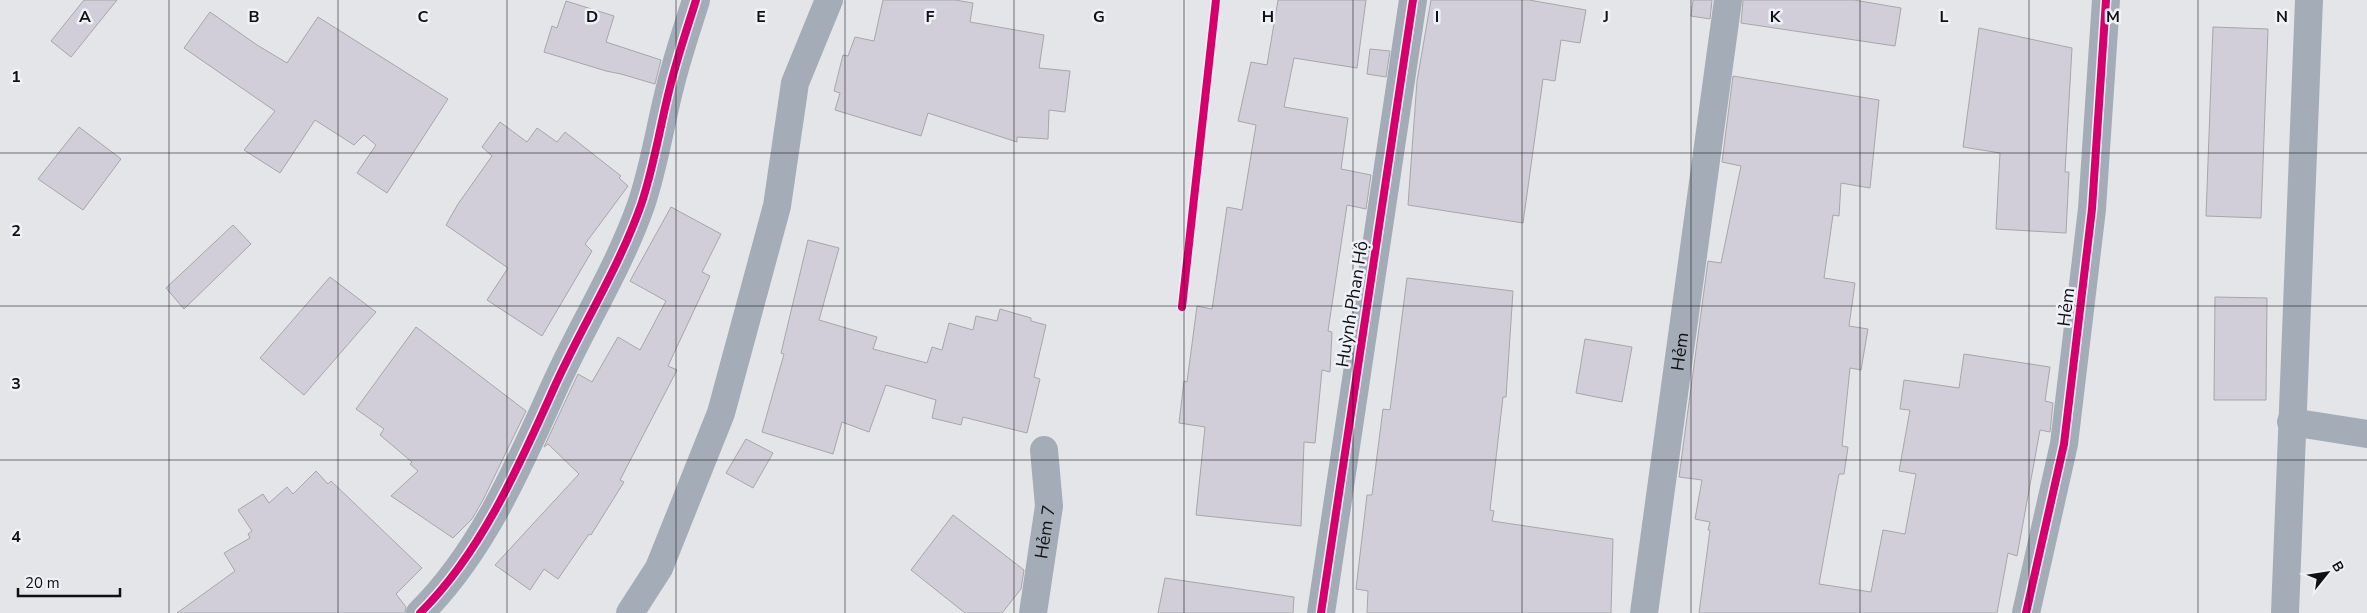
<svg xmlns="http://www.w3.org/2000/svg" width="2367" height="613" viewBox="0 0 2367 613" font-family="'Nunito Sans',sans-serif">
<style>
.building{fill:#d1cdd9;stroke:#a7a7aa}
.lines{fill:none;stroke-linecap:round;stroke-linejoin:round}
.street{stroke:#a4adb7;stroke-width:28}
.secondary{stroke:#a3abb6;stroke-width:28}
.cycleway-casing{stroke:#eff1f8;stroke-width:11}
.cycleway{stroke:#d6006c;stroke-width:8}
.grid{fill:none;stroke:#0f1012;stroke-width:1;stroke-opacity:0.55}
.labels{text-anchor:middle;dominant-baseline:central;stroke-width:5;stroke-linejoin:round;paint-order:stroke}
.street-label{font-size:18px;fill:#0f1012;stroke:#eff1f8}
.grid-label{font-size:16px;text-anchor:middle;font-weight:bold;fill:#0f1012;stroke:#eff1f8;stroke-width:5;stroke-linejoin:round;paint-order:stroke}
</style>
<rect width="100%" height="100%" fill="#e4e5e9"/>
<g class="building">
<path d="M 84,0 L 117,0 L 71,57 L 51,41 Z"/>
<path d="M 883,0 L 955,0 L 973,3 L 970,22 L 1044,35 L 1039,68 L 1070,71 L 1065,112 L 1049,110 L 1048,139 L 1017,137 L 1017,142 L 928,113 L 921,136 L 835,110 L 840,93 L 834,91 L 843,55 L 848,56 L 855,37 L 874,41 Z"/>
<path d="M 1278,0 L 1366,0 L 1357,68 L 1294,58 L 1284,107 L 1348,118 L 1341,169 L 1371,175 L 1366,209 L 1347,205 L 1328,331 L 1332,332 L 1330,372 L 1322,370 L 1315,443 L 1304,442 L 1301,526 L 1196,515 L 1205,427 L 1179,423 L 1184,381 L 1187,382 L 1197,306 L 1212,309 L 1227,207 L 1242,210 L 1256,125 L 1238,121 L 1251,62 L 1267,65 Z"/>
<path d="M 1431,0 L 1529,0 L 1586,10 L 1580,43 L 1561,40 L 1555,81 L 1543,79 L 1523,223 L 1408,205 L 1417,81 Z"/>
<path d="M 1693,0 L 1712,0 L 1710,19 L 1691,16 Z"/>
<path d="M 1743,0 L 1854,0 L 1901,8 L 1895,46 L 1741,23 Z"/>
<path d="M 566,1 L 614,16 L 606,42 L 661,60 L 655,84 L 621,74 L 606,71 L 544,52 L 552,26 L 557,28 Z"/>
<path d="M 210,12 L 257,45 L 287,63 L 318,17 L 448,99 L 387,193 L 357,173 L 376,145 L 364,135 L 354,145 L 315,120 L 280,173 L 244,150 L 275,111 L 184,48 Z"/>
<path d="M 2213,27 L 2268,29 L 2261,218 L 2206,216 Z"/>
<path d="M 1979,28 L 2072,48 L 2065,172 L 2069,172 L 2066,233 L 1996,229 L 2000,153 L 1963,147 Z"/>
<path d="M 1370,49 L 1390,51 L 1386,77 L 1367,74 Z"/>
<path d="M 1733,76 L 1879,100 L 1870,188 L 1841,183 L 1839,216 L 1833,215 L 1824,278 L 1855,283 L 1849,326 L 1868,329 L 1861,370 L 1850,368 L 1842,446 L 1848,447 L 1844,474 L 1839,474 L 1819,584 L 1871,592 L 1883,530 L 1905,534 L 1916,474 L 1899,471 L 1910,410 L 1900,409 L 1904,380 L 1959,388 L 1964,354 L 2050,367 L 2045,401 L 2053,403 L 2050,432 L 2040,430 L 2017,556 L 2008,553 L 1997,613 L 1699,613 L 1710,530 L 1708,530 L 1710,522 L 1695,519 L 1702,480 L 1679,477 L 1708,261 L 1721,263 L 1741,166 L 1722,162 Z"/>
<path d="M 500,122 L 527,142 L 537,128 L 557,142 L 565,132 L 621,176 L 619,178 L 628,186 L 585,244 L 592,251 L 542,336 L 487,300 L 508,268 L 446,225 L 458,204 L 492,156 L 482,147 Z"/>
<path d="M 79,127 L 121,159 L 83,210 L 38,179 Z"/>
<path d="M 671,207 L 721,234 L 702,272 L 710,276 L 668,366 L 677,370 L 620,480 L 624,482 L 591,535 L 589,534 L 558,579 L 544,569 L 530,590 L 495,565 L 579,474 L 548,444 L 544,447 L 578,374 L 592,382 L 618,337 L 640,350 L 666,301 L 630,281 Z"/>
<path d="M 233,225 L 251,244 L 184,309 L 166,288 Z"/>
<path d="M 808,240 L 839,248 L 819,320 L 877,337 L 873,349 L 927,363 L 932,347 L 942,350 L 949,323 L 973,330 L 976,316 L 997,321 L 1000,309 L 1031,318 L 1031,321 L 1046,325 L 1034,377 L 1040,379 L 1027,433 L 963,417 L 961,425 L 932,418 L 936,400 L 886,385 L 869,432 L 842,422 L 833,454 L 762,432 L 784,354 L 781,353 Z"/>
<path d="M 330,277 L 376,312 L 304,395 L 260,358 Z"/>
<path d="M 1407,278 L 1513,291 L 1506,397 L 1503,397 L 1490,510 L 1494,511 L 1492,521 L 1613,539 L 1611,613 L 1367,613 L 1368,591 L 1356,589 L 1367,495 L 1372,495 L 1383,409 L 1390,410 Z"/>
<path d="M 2215,297 L 2267,298 L 2266,400 L 2214,400 Z"/>
<path d="M 416,327 L 526,411 L 483,500 L 472,519 L 453,538 L 391,496 L 418,471 L 410,464 L 412,462 L 380,435 L 384,429 L 356,409 Z"/>
<path d="M 1585,339 L 1632,347 L 1622,402 L 1576,393 Z"/>
<path d="M 746,439 L 773,453 L 753,488 L 726,473 Z"/>
<path d="M 316,471 L 328,484 L 331,481 L 422,568 L 396,594 L 406,607 L 405,613 L 177,613 L 235,571 L 224,553 L 250,538 L 248,534 L 252,531 L 238,510 L 263,494 L 269,503 L 287,487 L 293,494 Z"/>
<path d="M 953,515 L 1024,570 L 1021,589 L 1002,613 L 965,613 L 911,570 Z"/>
<path d="M 1165,578 L 1294,597 L 1293,613 L 1158,613 Z"/>
</g>
<g class="lines">
<g class="street">
<path d="M 2291,422 L 2367,434"/>
<path d="M 420,613 C 481,553 519,466 553,390 C 581,327 618,270 641,205 C 654,167 660,126 670,87 C 677,58 687,29 696,0"/>
<path d="M 630,613 L 659,568 L 721,413 L 777,206 L 795,83 L 829,0"/>
<path id="s1" d="M 1033,613 L 1049,506 L 1044,450"/>
<path id="s2" d="M 1644,613 L 1728,0"/>
<path d="M 2026,613 L 2064,444 L 2092,209 L 2106,0"/>
<path d="M 2285,613 L 2309,0"/>
</g>
<path class="secondary" d="M 1321,613 L 1413,0"/>
<g class="cycleway-casing">
<g id="cycleway">
<path d="M 1182,307 L 1216,0"/>
<path d="M 420,613 C 481,553 519,466 553,390 C 581,327 618,270 641,205 C 654,167 660,126 670,87 C 677,58 687,29 696,0"/>
<path d="M 1321,613 L 1413,0"/>
<path d="M 2026,613 L 2064,444 L 2092,209 L 2106,0"/>
</g>
</g>
<use href="#cycleway" class="cycleway"/>
</g>
<path class="grid" d="M 169,0 L 169,613M 338,0 L 338,613M 507,0 L 507,613M 676,0 L 676,613M 845,0 L 845,613M 1014,0 L 1014,613M 1184,0 L 1184,613M 1353,0 L 1353,613M 1522,0 L 1522,613M 1691,0 L 1691,613M 1860,0 L 1860,613M 2029,0 L 2029,613M 2198,0 L 2198,613M 0,153 L 2367,153M 0,306 L 2367,306M 0,460 L 2367,460"/>
<g class="labels">
<g class="street-label">
<text transform="translate(1352 304) rotate(-81)">Huỳnh Phan Hộ</text>
<text transform="translate(2066 307) rotate(-83)">Hẻm</text>
<text stroke="none"><textPath href="#s2" startOffset="264">Hẻm</textPath></text>
<text stroke="none"><textPath href="#s1" startOffset="82">Hẻm 7</textPath></text>
</g>
</g>
<g class="grid-label">
<text x="85" y="22">A</text>
<text x="254" y="22">B</text>
<text x="423" y="22">C</text>
<text x="592" y="22">D</text>
<text x="761" y="22">E</text>
<text x="930" y="22">F</text>
<text x="1099" y="22">G</text>
<text x="1268" y="22">H</text>
<text x="1437" y="22">I</text>
<text x="1606" y="22">J</text>
<text x="1775" y="22">K</text>
<text x="1944" y="22">L</text>
<text x="2113" y="22">M</text>
<text x="2282" y="22">N</text>
<text x="16" y="82">1</text>
<text x="16" y="236">2</text>
<text x="16" y="389">3</text>
<text x="16" y="542">4</text>
</g>
<g transform="translate(2327 573) rotate(60)" stroke="#eff1f8" stroke-width="4" paint-order="stroke">
<path d="M0-4L9 19L0 12L-9 19Z" fill="#0f1012"/>
<text y="-8" font-size="14" font-weight="bold" text-anchor="middle" fill="#0f1012">B</text>
</g>
<path d="M18 588v8h102v-8" fill="none" stroke="#0f1012" stroke-width="2.5"/>
<text x="25" y="588" font-size="15" fill="#0f1012" stroke="#eff1f8" stroke-width="4" paint-order="stroke">20 m</text>
</svg>
